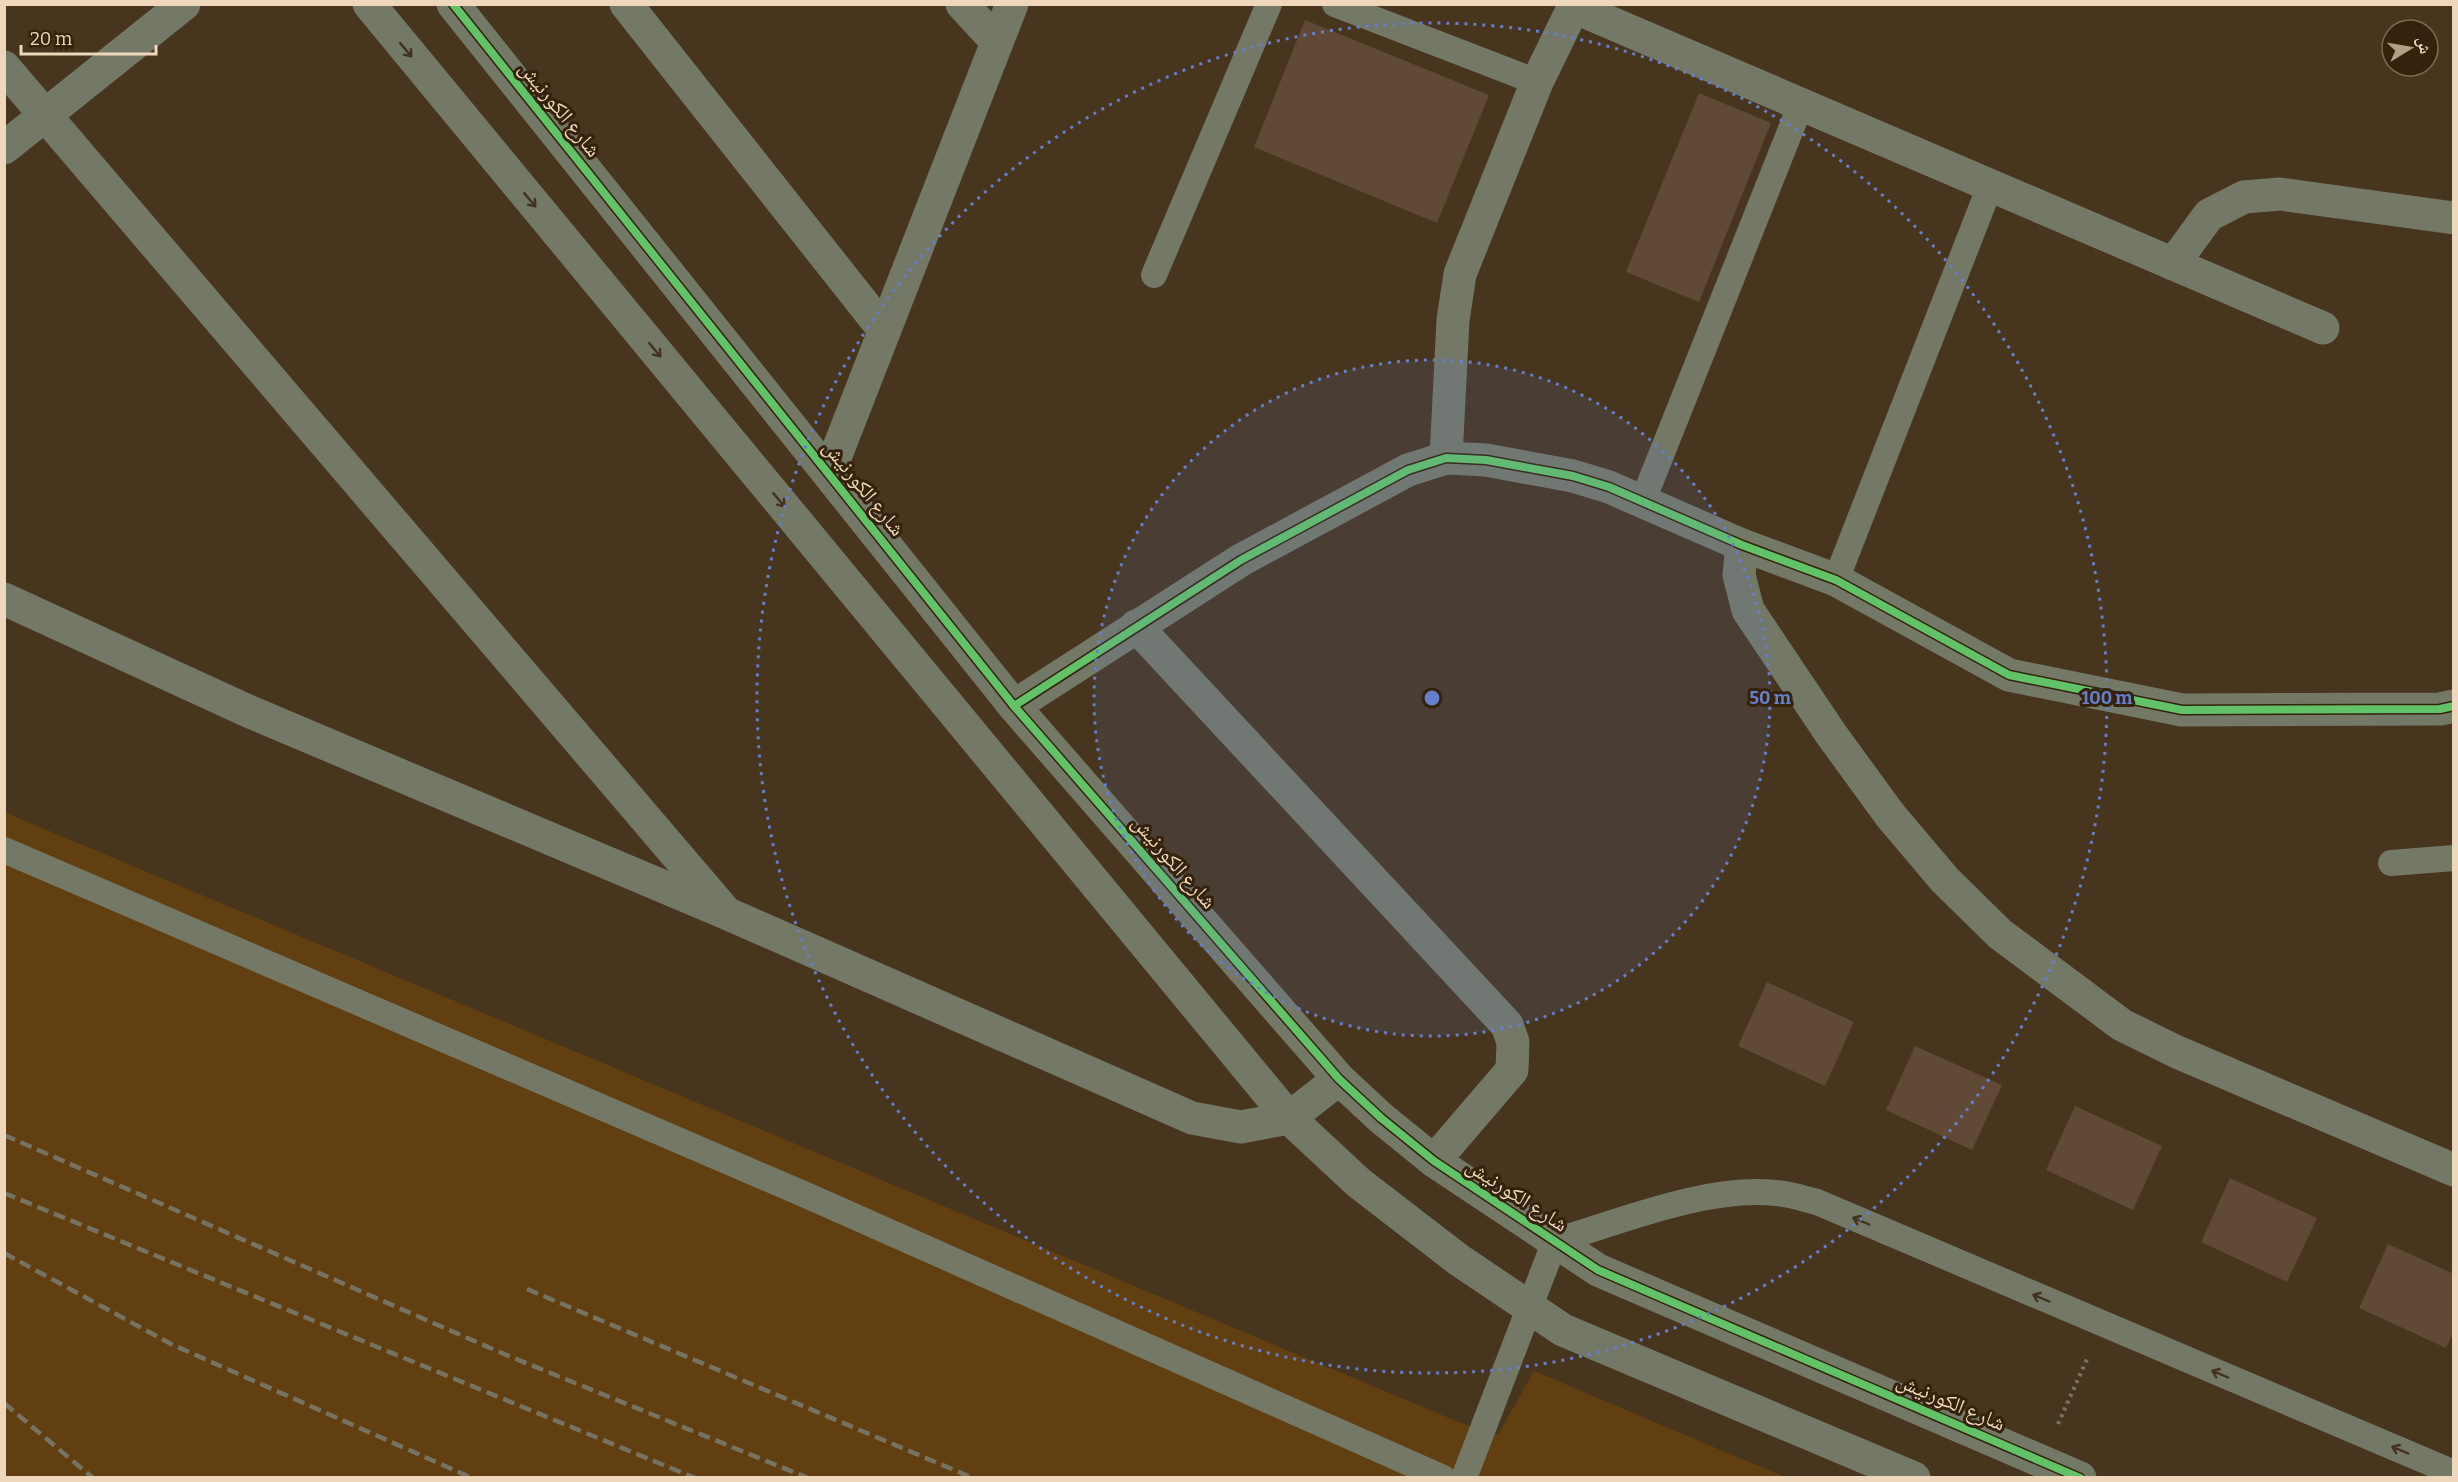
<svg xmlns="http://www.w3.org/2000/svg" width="2458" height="1482" viewBox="0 0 2458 1482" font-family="Bitter,'Noto Naskh Arabic',serif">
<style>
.built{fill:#613f11}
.building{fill:#604935}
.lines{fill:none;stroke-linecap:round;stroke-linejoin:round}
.path{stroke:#777665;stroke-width:4;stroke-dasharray:3 4.5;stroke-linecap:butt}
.service{stroke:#747867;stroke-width:26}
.minor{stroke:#747867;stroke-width:33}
.tertiary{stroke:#747867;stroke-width:33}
.rail{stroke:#777363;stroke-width:4.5;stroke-dasharray:12 6;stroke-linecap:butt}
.cycleway-casing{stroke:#35220c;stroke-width:11}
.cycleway{stroke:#61c268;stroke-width:8}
.oneway{stroke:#42331e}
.ring{fill:none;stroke:#667ece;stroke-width:3;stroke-dasharray:3 6}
.labels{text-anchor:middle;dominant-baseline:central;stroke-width:6;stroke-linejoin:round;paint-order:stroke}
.street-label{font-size:21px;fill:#efd7bc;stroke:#35220c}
.centre{fill:#667ece;stroke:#35220c;stroke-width:3}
.ring-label{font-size:18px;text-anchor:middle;font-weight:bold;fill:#667ece;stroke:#35220c;stroke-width:6;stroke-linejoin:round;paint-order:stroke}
</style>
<rect width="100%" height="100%" fill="#47351e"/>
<path class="built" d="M 4,812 L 1461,1423 L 1498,1435 L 1534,1371 L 1785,1477 L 5,1477 Z"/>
<g class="building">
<path d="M 1305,20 L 1489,95 L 1437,223 L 1254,147 Z"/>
<path d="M 1699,93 L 1771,123 L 1699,302 L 1626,272 Z"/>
<path d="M 1767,982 L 1854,1022 L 1825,1086 L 1738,1046 Z"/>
<path d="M 1915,1046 L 2002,1085 L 1972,1150 L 1886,1110 Z"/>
<path d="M 2075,1106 L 2162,1146 L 2133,1210 L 2046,1170 Z"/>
<path d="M 2230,1178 L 2317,1218 L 2287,1282 L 2201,1242 Z"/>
<path d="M 2388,1244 L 2454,1274 L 2454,1331 L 2446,1348 L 2359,1308 Z"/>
</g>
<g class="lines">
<path class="path" d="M 2058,1424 L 2088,1357"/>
<g class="service">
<path d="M 1335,4 L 1537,82"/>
<path d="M 1154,275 L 1269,4"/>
<path d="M 1642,503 L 1801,104"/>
<path d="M 1836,580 L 1990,186"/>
<path d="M 4,850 L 815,1199 L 1443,1478"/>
<path d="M 2391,863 L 2454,858"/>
<path d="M 1464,1478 L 1555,1241 C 1622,1221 1706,1186 1776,1193 C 1790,1194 1804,1199 1817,1202 L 2454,1473"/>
</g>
<g class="minor">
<path d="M 626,4 L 884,330"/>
<path d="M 962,4 L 997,42"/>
<path d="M 1574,7 L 2323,328"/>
<path d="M 4,67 L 722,908"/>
<path d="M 4,148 L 184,4"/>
<path d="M 2173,264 L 2209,215 L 2244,197 L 2280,194 L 2454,218"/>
<path d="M 1446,458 L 1453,320 L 1460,274 L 1537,82 L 1575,4"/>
<path d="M 829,473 L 1012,4"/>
<path d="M 1742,545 L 1739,575 L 1748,610 L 1831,734 L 1890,815 L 1945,880 L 2000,934 L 2122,1025 L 2177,1052 L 2454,1170"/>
<path d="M 4,599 L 248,711 L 726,913 L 1192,1118 L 1241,1127 L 1289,1118 L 1339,1079"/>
<path d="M 1136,626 L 1507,1025 L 1513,1042 L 1512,1070 L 1434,1161"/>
<path d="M 1014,706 L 1241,560 L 1408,470 L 1446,458 L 1486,460 L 1573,476 L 1609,487 L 1742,545 L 1836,580 L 2009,675 L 2182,710 L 2440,709 L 2454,706"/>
</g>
<g class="tertiary">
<path d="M 369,4 L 1289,1118 L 1359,1183 L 1459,1260 L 1563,1330 L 1914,1478"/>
<path d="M 453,4 L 1014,706 L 1339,1079 L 1381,1118 L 1434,1161 L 1598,1270 L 2080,1478"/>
</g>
<g class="rail">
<path d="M 4,1135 L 504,1354 L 808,1478"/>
<path d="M 4,1193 L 695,1478"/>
<path d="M 4,1253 L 171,1344 L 472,1478"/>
<path d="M 527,1289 L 973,1478"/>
<path d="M 4,1403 L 93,1478"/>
</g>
<g class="cycleway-casing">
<g id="cycleway">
<path d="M 453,4 L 1014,706 L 1339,1079 L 1381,1118 L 1434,1161 L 1598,1270 L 2080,1478"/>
<path d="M 1014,706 L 1241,560 L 1408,470 L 1446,458 L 1486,460 L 1573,476 L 1609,487 L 1742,545 L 1836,580 L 2009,675 L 2182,710 L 2440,709 L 2454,706"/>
</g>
</g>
<use href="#cycleway" class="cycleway"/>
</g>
<defs><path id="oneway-shaft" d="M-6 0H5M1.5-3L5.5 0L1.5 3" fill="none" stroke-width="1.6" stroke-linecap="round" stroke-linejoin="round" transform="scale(1.5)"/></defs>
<g class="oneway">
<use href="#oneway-shaft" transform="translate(406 50) rotate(50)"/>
<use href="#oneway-shaft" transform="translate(530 200) rotate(50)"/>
<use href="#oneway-shaft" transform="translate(655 350) rotate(50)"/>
<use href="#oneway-shaft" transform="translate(779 500) rotate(50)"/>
<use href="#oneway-shaft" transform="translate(1861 1221) rotate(-157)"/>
<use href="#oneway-shaft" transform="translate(2041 1298) rotate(-157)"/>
<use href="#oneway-shaft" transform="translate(2220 1374) rotate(-157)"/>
<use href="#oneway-shaft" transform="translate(2400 1450) rotate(-157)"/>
</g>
<circle cx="1432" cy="698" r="338" fill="#667ece" fill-opacity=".12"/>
<g class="ring">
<circle cx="1432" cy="698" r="338"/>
<circle cx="1432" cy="698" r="675"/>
</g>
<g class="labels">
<g class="street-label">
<text transform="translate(560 109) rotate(51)">شارع الكورنيش</text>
<text transform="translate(864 488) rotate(51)">شارع الكورنيش</text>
<text transform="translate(1174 862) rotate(49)">شارع الكورنيش</text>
<text transform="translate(1517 1195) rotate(33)">شارع الكورنيش</text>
<text transform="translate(1951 1402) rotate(23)">شارع الكورنيش</text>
</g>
</g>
<circle cx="1432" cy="698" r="9" class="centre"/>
<g class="ring-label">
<text x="1770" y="704">50 m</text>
<text x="2107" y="704">100 m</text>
</g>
<rect width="2458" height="1482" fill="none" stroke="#efd7bc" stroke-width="12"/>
<g transform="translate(2410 48) rotate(79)"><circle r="28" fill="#35220c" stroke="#7f6a52" stroke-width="1.5"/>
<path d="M0-4.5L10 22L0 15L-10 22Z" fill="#b49e85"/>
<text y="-9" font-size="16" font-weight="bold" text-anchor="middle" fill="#efd7bc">ش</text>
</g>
<path d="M21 45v9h135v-9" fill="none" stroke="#efd7bc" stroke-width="3"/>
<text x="30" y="45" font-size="18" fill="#efd7bc" stroke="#35220c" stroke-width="4.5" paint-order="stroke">20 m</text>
</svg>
